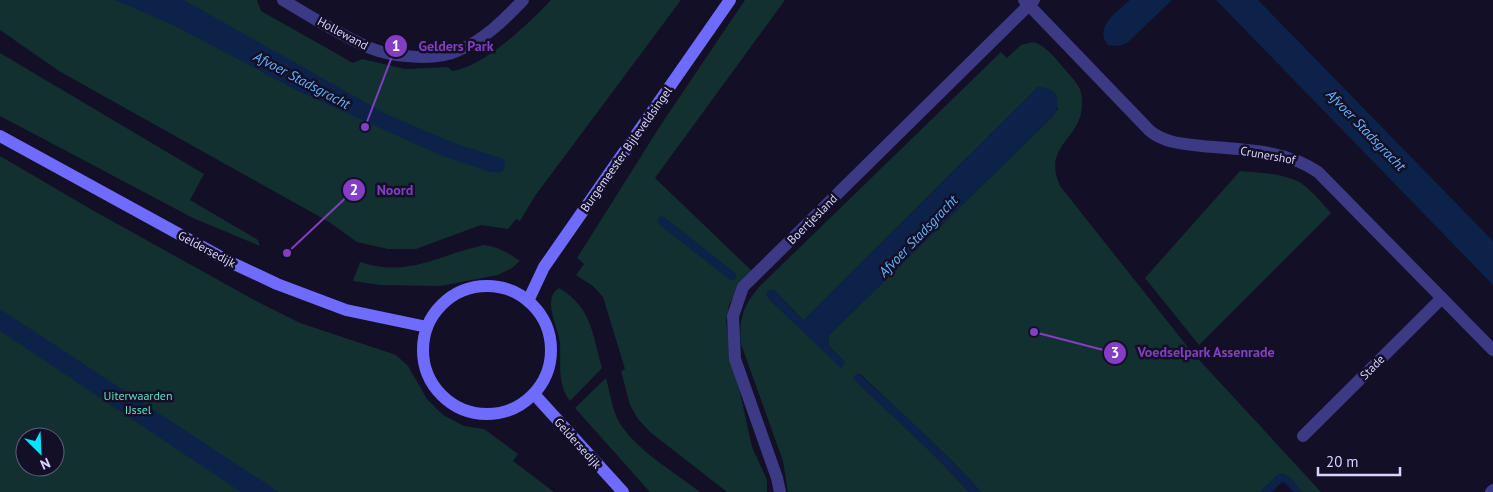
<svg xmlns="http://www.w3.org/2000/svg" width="1493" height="492" viewBox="0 0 1493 492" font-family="'PT Sans',sans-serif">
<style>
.green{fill:#12302f;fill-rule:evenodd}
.water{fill:#0c2248}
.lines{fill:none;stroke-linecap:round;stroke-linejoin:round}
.stream{stroke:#0c2248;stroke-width:9}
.lane{stroke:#3d3a85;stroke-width:12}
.street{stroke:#3d3a85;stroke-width:12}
.secondary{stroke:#6f6bff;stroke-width:12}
.labels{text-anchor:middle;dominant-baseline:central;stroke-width:5;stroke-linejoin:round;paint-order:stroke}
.street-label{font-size:12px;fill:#d9d4ff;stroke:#130f26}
.park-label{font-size:12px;fill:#5fe0c0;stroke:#130f26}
.water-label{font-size:14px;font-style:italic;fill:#62b6ff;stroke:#130f26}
.leader{fill:none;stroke:#843dc5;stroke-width:2}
.callout-dot{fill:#843dc5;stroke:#130f26;stroke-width:2}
.mark-label{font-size:15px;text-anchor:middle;font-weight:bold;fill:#fff}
.callout-label{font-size:14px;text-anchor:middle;font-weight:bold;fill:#843dc5;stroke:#130f26;stroke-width:5;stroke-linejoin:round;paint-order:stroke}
</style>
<rect width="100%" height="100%" fill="#130f26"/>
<g class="green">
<path d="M 0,0 L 257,0 L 261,11 L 353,63 L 362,59 L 405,69 L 448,67 L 452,71 C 484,67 529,23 551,0 L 681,0 L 535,196 L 520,221 L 516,219 L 508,229 L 481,225 L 416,249 L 388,249 L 357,242 L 329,222 L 59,71 L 0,30 Z"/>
<path d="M 745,0 L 785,0 L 655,178 L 752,271 L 744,279 L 729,305 L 726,321 L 730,348 L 752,447 L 767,480 L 767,492 L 727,492 L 650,432 L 638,419 L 630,405 L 621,371 L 625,369 L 603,297 L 593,286 L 576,275 L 584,264 L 577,258 L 662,123 Z"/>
<path d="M 1033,42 C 1043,44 1055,57 1062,66 C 1067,72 1075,80 1079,87 C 1082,93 1082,100 1082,106 C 1080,141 1042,145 1060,186 L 1191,351 L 1321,492 L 1302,492 L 1289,477 L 1283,474 L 1279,474 L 1260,492 L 981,492 C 944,450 901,413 860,374 L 857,374 L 854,377 L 941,462 L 969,492 L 788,492 L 783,461 L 741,344 C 739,319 742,308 758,288 L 1001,52 L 1007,58 L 1021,45 ZM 1038,87 L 1058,108 L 1053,116 L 828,336 L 829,346 L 845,362 L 819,346 L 769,299 L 766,293 L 774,290 L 802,319 L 805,319 Z"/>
<path d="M 0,53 L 204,174 L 190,200 L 258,240 L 260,246 L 193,218 L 0,116 Z"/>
<path d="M 0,156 L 94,211 L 256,301 L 300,323 L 396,355 L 408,366 L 427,399 L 443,415 L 464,426 L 484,429 L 518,454 L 513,461 L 554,492 L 0,492 ZM 25,437 L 55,437 L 55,467 L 25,467 Z"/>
<path d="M 1240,171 C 1260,173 1283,173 1301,183 C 1312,191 1322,203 1331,213 L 1199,345 L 1145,278 Z"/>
<path d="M 484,245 C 499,247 508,253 520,261 L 512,268 L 498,275 L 440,286 L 381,285 L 353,281 L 360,262 C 410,278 437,255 484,245 Z"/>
<path d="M 559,288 C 592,308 592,333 602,368 L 570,401 C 557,384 561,364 560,344 C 559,327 541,299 559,288 Z"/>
<path d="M 606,378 C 610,392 612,409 619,422 C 636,450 674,472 700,492 L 650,492 L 575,408 Z"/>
</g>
<g class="water">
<path d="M 115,0 L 184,0 L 386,114 L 454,143 L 504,159 L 505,166 L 504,170 L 499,173 L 490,172 L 442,156 L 296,90 L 173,25 Z"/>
<path d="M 1130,0 L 1172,0 L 1127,43 L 1119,46 L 1108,45 C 1093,27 1118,11 1130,0 Z"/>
<path d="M 1216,0 L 1258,0 L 1493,241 L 1493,285 Z"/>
<path d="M 1038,87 C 1057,87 1063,100 1053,116 L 828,336 L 829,346 L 845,362 L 845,364 L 841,368 L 769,299 L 766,293 L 770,289 L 774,290 L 802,319 L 805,319 Z"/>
<path d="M 0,309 L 279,492 L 241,492 L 0,331 Z"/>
<path d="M 856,374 L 859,374 C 901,412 944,450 981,492 L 969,492 L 941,462 L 854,380 L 853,377 Z"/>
<path d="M 1279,474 C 1290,473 1296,485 1302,492 L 1294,492 L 1284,482 L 1281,483 L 1271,492 L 1260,492 Z"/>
</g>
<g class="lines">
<path class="stream" d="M 662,221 L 732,276"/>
<path class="lane" d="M 1491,492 L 1493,490"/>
<g class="street">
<path d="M 283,0 C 309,16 342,36 370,48 C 392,57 435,61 457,51 C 483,41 504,20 523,0"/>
<path d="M 1024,0 L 1150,131 C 1165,143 1183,144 1202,146 C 1241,150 1285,149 1318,172 L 1493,350"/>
<path d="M 1303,436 L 1442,298"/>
<path d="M 780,492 L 777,478 L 735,359 L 733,316 L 743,287 L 1034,0"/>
</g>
<g class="secondary">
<path d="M 0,136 L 230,262 L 277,284 L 346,310 L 427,327"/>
<circle cx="487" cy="350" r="64"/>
<path d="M 528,301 L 544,267 L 730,0"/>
<path d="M 534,394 L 623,492"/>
</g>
</g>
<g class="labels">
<g class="street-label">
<text transform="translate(343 33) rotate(28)">Hollewand</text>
<text transform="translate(626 149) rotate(-55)">Burgemeester Bijleveldsingel</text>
<text transform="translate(1268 155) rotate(10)">Crunershof</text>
<text transform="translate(812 219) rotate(-45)">Boertjesland</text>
<text transform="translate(207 249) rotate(28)">Geldersedijk</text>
<text transform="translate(1372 367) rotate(-45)">Stade</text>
<text transform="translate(578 443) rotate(48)">Geldersedijk</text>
</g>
<g class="park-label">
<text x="138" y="395">Uiterwaarden<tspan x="138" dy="14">IJssel</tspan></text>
</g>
<g class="water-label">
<text transform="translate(302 80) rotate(28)">Afvoer Stadsgracht</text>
<text transform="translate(1366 130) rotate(46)">Afvoer Stadsgracht</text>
<text transform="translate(918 236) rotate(-46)">Afvoer Stadsgracht</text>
</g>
</g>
<path class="leader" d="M365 127L396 46M287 253L354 190M1034 332L1115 353"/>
<g class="callout-dot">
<circle cx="365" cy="127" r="5"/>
<circle cx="287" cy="253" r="5"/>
<circle cx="1034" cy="332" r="5"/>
<circle cx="396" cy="46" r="12"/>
<circle cx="354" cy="190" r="12"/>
<circle cx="1115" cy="353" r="12"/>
</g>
<g class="mark-label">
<text x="396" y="51">1</text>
<text x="354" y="195">2</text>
<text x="1115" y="358">3</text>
</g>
<g class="callout-label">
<text x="456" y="51">Gelders Park</text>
<text x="395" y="195">Noord</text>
<text x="1206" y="357">Voedselpark Assenrade</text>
</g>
<g transform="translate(40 452) rotate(156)"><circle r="24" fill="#130f26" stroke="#625e7d"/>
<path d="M0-4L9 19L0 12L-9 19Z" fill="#00e5ff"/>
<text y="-8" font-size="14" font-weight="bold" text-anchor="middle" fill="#d9d4ff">N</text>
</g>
<path d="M1318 467v8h82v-8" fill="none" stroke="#d9d4ff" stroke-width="2.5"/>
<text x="1326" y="467" font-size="15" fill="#d9d4ff" stroke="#130f26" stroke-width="4" paint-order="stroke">20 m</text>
</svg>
